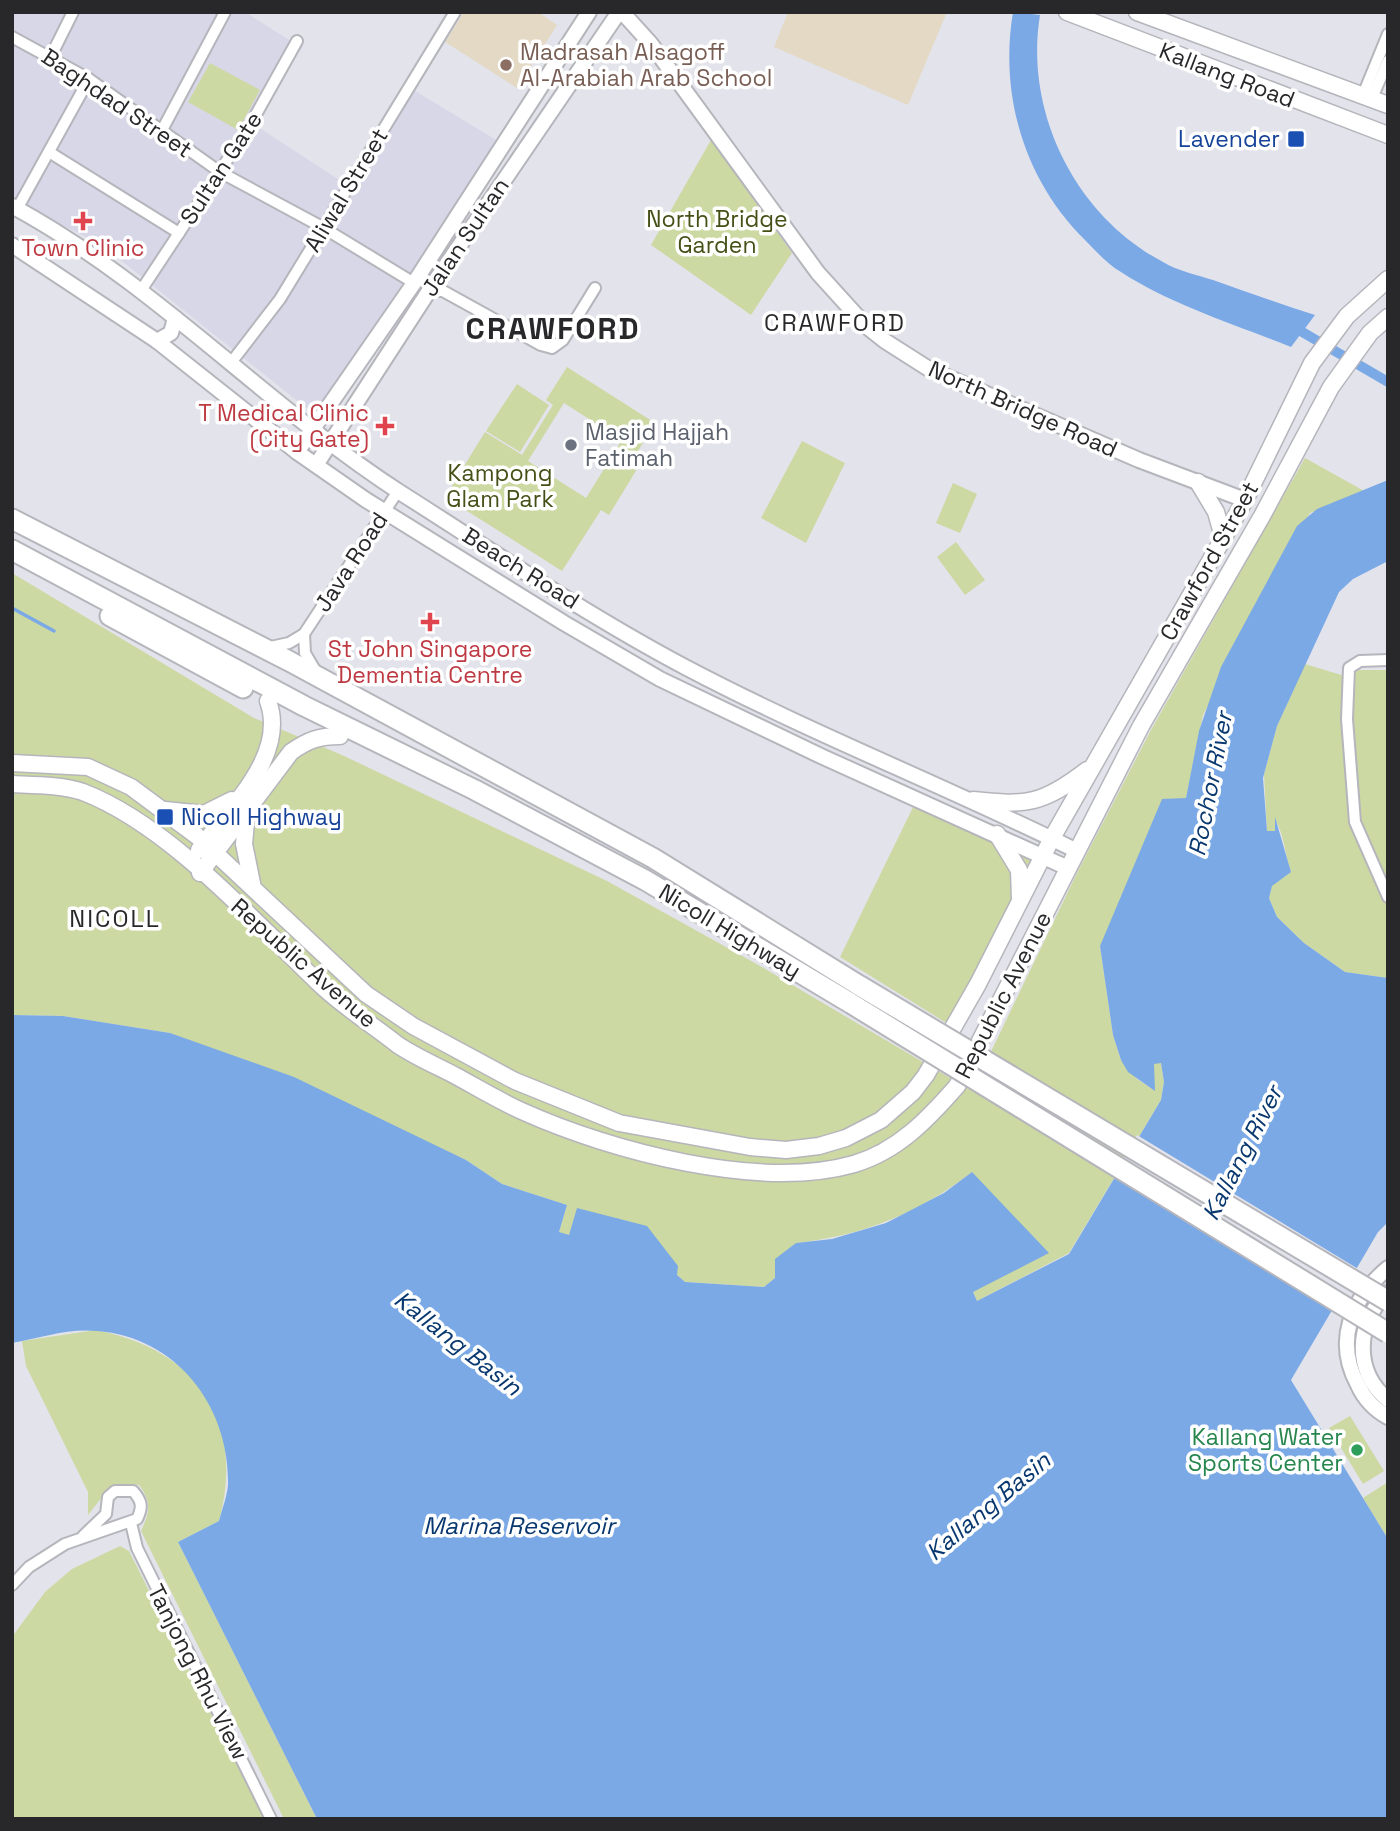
<svg xmlns="http://www.w3.org/2000/svg" width="1400" height="1831" viewBox="0 0 1400 1831" font-family="'Space Grotesk',sans-serif">
<style>
.built{fill:#d8d7e7}
.education{fill:#e3d9c4}
.green{fill:#ccd9a2;fill-rule:evenodd}
.water{fill:#7aa9e6}
.pier{fill:#e3e3eb}
.lines{fill:none;stroke-linecap:round;stroke-linejoin:round}
.stream{stroke:#7aa9e6;stroke-width:3.5}
.canal{stroke:#7aa9e6;stroke-width:10}
.street-casing{stroke:#b5b5bc;stroke-width:14}
.secondary-casing{stroke:#b5b5bc;stroke-width:18}
.primary-casing{stroke:#b5b5bc;stroke-width:19}
.highway-casing{stroke:#b5b5bc;stroke-width:23}
.street{stroke:#fff;stroke-width:10}
.secondary{stroke:#fff;stroke-width:14}
.primary{stroke:#fff;stroke-width:16}
.highway{stroke:#fff;stroke-width:19}
.highway-bridge-casing{stroke:#b5b5bc;stroke-width:23;stroke-linecap:butt}
.highway-bridge{stroke:#fff;stroke-width:19}
.education-dot{fill:#8d6e63;stroke:#fff;stroke-width:2.5}
.transit-dot{fill:#1a4fb4;stroke:#fff;stroke-width:2.5}
.health-dot{fill:#e0444e;stroke:#fff;stroke-width:2.5}
.worship-dot{fill:#6b7280;stroke:#fff;stroke-width:2.5}
.leisure-dot{fill:#2e9e5b;stroke:#fff;stroke-width:2.5}
.labels{text-anchor:middle;dominant-baseline:central;stroke-width:7;stroke-linejoin:round;paint-order:stroke}
.education-label{font-size:23px;fill:#785e54;stroke:#fff;text-anchor:start}
.street-label{font-size:23px;fill:#28282b;stroke:#fff}
.transit-label{font-size:23px;fill:#164399;stroke:#fff;text-anchor:end}
.park-label{font-size:23px;fill:#455017;stroke:#fff}
.health-label{font-size:23px;fill:#be3a42;stroke:#fff}
.worship-label{font-size:23px;fill:#5b616d;stroke:#fff;text-anchor:start}
.leisure-label{font-size:23px;fill:#27864d;stroke:#fff;text-anchor:end}
.neighbourhood-label{font-size:24px;letter-spacing:2px;fill:#28282b;stroke:#fff}
.water-label{font-size:24px;font-style:italic;fill:#08386f;stroke:#fff}
.district-label{font-size:30px;font-weight:bold;letter-spacing:2px;fill:#28282b;stroke:#fff}
</style>
<rect width="100%" height="100%" fill="#e3e3eb"/>
<path class="built" d="M 12,12 L 245,12 L 302,48 L 249,121 L 353,189 L 412,89 L 498,141 L 315,415 L 103,246 L 12,199 Z"/>
<g class="education">
<path d="M 464,12 L 538,12 L 557,25 L 517,88 L 445,42 Z"/>
<path d="M 788,12 L 947,12 L 908,105 L 774,47 Z"/>
</g>
<g class="green">
<path d="M 210,63 L 260,90 L 238,130 L 188,102 Z"/>
<path d="M 711,140 L 792,253 L 751,315 L 651,245 Z"/>
<path d="M 567,367 L 655,423 L 638,451 L 645,456 L 609,515 L 601,510 L 562,571 L 445,497 L 485,432 L 522,455 L 553,405 L 546,400 ZM 564,403 L 622,440 L 586,498 L 528,461 Z"/>
<path d="M 517,384 L 549,405 L 520,452 L 486,431 Z"/>
<path d="M 802,441 L 845,463 L 806,543 L 761,518 Z"/>
<path d="M 1305,458 L 1366,492 L 1310,513 L 1203,715 L 1186,798 L 1100,946 L 1113,1035 L 1121,1060 L 1137,1079 L 1154,1090 L 1154,1063 L 1161,1063 L 1164,1082 L 1161,1100 L 1069,1253 L 977,1301 L 973,1292 L 972,1172 C 919,1213 862,1236 796,1243 L 775,1278 L 764,1287 L 685,1282 L 677,1275 L 559,1232 L 567,1205 L 502,1184 L 466,1160 L 170,1033 L 63,1016 L 12,1015 L 12,573 L 254,718 L 342,755 L 607,881 L 762,967 L 972,1091 L 1079,869 L 1151,730 Z"/>
<path d="M 953,483 L 977,494 L 960,533 L 936,523 Z"/>
<path d="M 956,542 L 985,580 L 965,595 L 937,557 Z"/>
<path d="M 1305,664 L 1348,677 L 1359,670 L 1388,670 L 1388,978 L 1345,972 L 1304,943 L 1277,917 L 1269,898 L 1272,885 L 1291,872 C 1285,855 1284,834 1275,819 L 1275,832 L 1267,832 L 1264,774 L 1277,726 Z"/>
<path d="M 917,799 L 1044,856 L 948,1024 L 840,957 Z"/>
<path d="M 96,1330 C 197,1350 246,1419 219,1521 L 178,1542 L 317,1819 L 284,1819 L 141,1531 C 150,1512 152,1502 139,1485 C 110,1482 105,1494 88,1515 L 88,1492 L 26,1366 L 22,1341 Z"/>
<path d="M 1350,1416 L 1384,1471 L 1363,1484 L 1329,1428 Z"/>
<path d="M 1388,1482 L 1388,1539 L 1363,1498 Z"/>
<path d="M 120,1546 L 129,1551 L 264,1819 L 12,1819 L 12,1637 L 45,1592 L 72,1569 Z"/>
</g>
<g class="water">
<path d="M 1013,12 L 1040,15 C 1024,113 1076,216 1163,262 C 1178,271 1197,275 1213,280 C 1247,292 1281,304 1315,315 L 1291,347 C 1234,324 1172,305 1121,272 C 1107,264 1096,251 1085,240 C 1025,181 999,96 1013,12 Z"/>
<path d="M 1388,480 L 1388,561 L 1353,579 L 1339,592 L 1277,726 L 1263,778 L 1267,831 L 1275,831 L 1275,817 L 1291,872 L 1272,886 L 1269,898 L 1277,917 L 1304,943 L 1345,972 L 1388,978 L 1388,1222 L 1378,1232 L 1291,1380 L 1388,1539 L 1388,1818 L 317,1819 L 178,1542 L 219,1521 C 222,1509 227,1497 228,1485 C 230,1407 177,1337 97,1331 C 69,1328 39,1338 12,1343 L 12,1015 L 63,1016 L 170,1033 L 294,1077 L 466,1160 L 502,1184 L 567,1205 L 559,1232 L 569,1235 L 577,1208 L 647,1226 L 678,1266 L 677,1275 L 685,1282 L 764,1287 L 775,1278 L 775,1259 L 796,1243 L 832,1239 L 886,1223 L 944,1193 L 972,1172 L 1049,1253 L 973,1292 L 977,1301 L 1069,1254 L 1161,1100 L 1164,1082 L 1161,1063 L 1154,1064 L 1155,1091 L 1128,1072 L 1121,1060 L 1113,1035 L 1100,946 L 1162,799 L 1186,798 L 1199,731 L 1221,667 L 1297,526 L 1317,509 Z"/>
</g>
<path class="pier" d="M 1137,1135 L 1360,1270 L 1337,1313 L 1113,1177 Z"/>
<g class="lines">
<path class="stream" d="M 12,608 L 54,631"/>
<path class="canal" d="M 1292,326 L 1388,382"/>
<g class="street-casing">
<g id="street">
<path d="M 12,37 L 89,79 L 220,172 L 322,227 L 414,283"/>
<path d="M 51,56 L 73,12"/>
<path d="M 1363,95 L 1388,34"/>
<path d="M 1372,98 L 1388,61"/>
<path d="M 161,132 L 225,12"/>
<path d="M 49,152 L 179,233"/>
<path d="M 17,209 L 89,79"/>
<path d="M 428,291 L 443,291 L 541,345 L 552,348 L 563,340 L 595,288"/>
<path d="M 140,292 L 249,127 L 297,41"/>
<path d="M 230,364 L 280,299 L 455,12"/>
<path d="M 304,634 L 305,653 L 315,670"/>
<path d="M 266,648 L 289,643 L 304,634 L 398,491"/>
<path d="M 1388,660 L 1360,661 L 1349,668 L 1347,719 L 1355,822 L 1388,897"/>
<path d="M 131,1523 L 137,1548 L 271,1819"/>
<path d="M 12,1585 L 29,1567 L 65,1544 L 137,1519 C 143,1507 142,1501 133,1491 L 115,1491 L 108,1497 L 106,1514 L 83,1536"/>
</g>
</g>
<g class="secondary-casing">
<g id="secondary">
<path d="M 622,12 L 651,44 L 818,273 L 866,326 L 885,341 L 929,369 L 1139,460 L 1245,500"/>
<path d="M 12,206 C 155,283 266,406 401,493 C 494,552 587,615 685,667 C 812,734 948,787 1077,851"/>
<path d="M 12,245 L 157,341 L 297,452 L 366,500 L 564,623 L 660,679 L 823,757 L 1068,868"/>
<path d="M 157,341 L 171,333 L 175,318"/>
<path d="M 297,452 L 414,283 L 589,12"/>
<path d="M 316,465 L 436,280 L 619,12"/>
<path d="M 1388,1268 C 1351,1299 1334,1341 1358,1385 C 1364,1398 1375,1410 1388,1417"/>
<path d="M 1387,1293 C 1356,1323 1353,1371 1388,1400"/>
</g>
</g>
<g class="primary-casing">
<g id="primary">
<path d="M 1067,12 L 1388,135"/>
<path d="M 1137,12 L 1388,105"/>
<path d="M 1198,482 L 1216,512 L 1223,537"/>
<path d="M 12,763 L 88,767 L 131,787 L 197,836 L 366,994 L 413,1026 L 515,1081 L 619,1123 L 750,1147 L 786,1150 L 819,1146 L 846,1138 L 881,1120 L 913,1092 L 926,1075 L 978,984 L 1052,838 L 1245,500 L 1312,363 L 1347,316 L 1388,279"/>
<path d="M 12,784 C 34,785 63,785 83,792 C 171,826 256,924 324,988 C 347,1009 374,1026 398,1045 C 416,1057 437,1066 456,1076 C 478,1088 501,1102 524,1112 C 611,1151 760,1191 854,1164 C 898,1151 928,1119 957,1086 L 1141,726 L 1262,516 L 1331,387 L 1370,333 L 1388,317"/>
<path d="M 973,800 C 1027,806 1043,804 1087,770"/>
<path d="M 165,810 L 204,814 L 232,800"/>
<path d="M 247,810 L 244,844 L 253,888"/>
<path d="M 997,834 L 1019,870 L 1020,900"/>
<path d="M 199,850 C 229,808 288,756 268,701"/>
<path d="M 200,873 L 291,752 C 308,740 319,736 340,736"/>
</g>
</g>
<g class="highway-casing">
<g id="highway">
<path d="M 12,519 L 289,661 L 653,858 L 860,986"/>
<path d="M 12,550 L 304,706 L 475,790 L 645,880 L 852,1004"/>
<path d="M 110,616 L 243,688"/>
</g>
</g>
<use href="#street" class="street"/>
<use href="#secondary" class="secondary"/>
<use href="#primary" class="primary"/>
<use href="#highway" class="highway"/>
<g class="highway-bridge-casing">
<g id="highway-bridge">
<path d="M 860,986 L 1388,1301"/>
<path d="M 852,1004 L 1388,1333"/>
</g>
</g>
<use href="#highway-bridge" class="highway-bridge"/>
</g>
<circle class="education-dot" cx="506" cy="65" r="7"/>
<g class="transit-dot">
<rect x="1287" y="130" width="18" height="18" rx="3.5"/>
<rect x="156" y="808" width="18" height="18" rx="3.5"/>
</g>
<g class="health-dot">
<path d="M79.5 210.5h7v7h7v7h-7v7h-7v-7h-7v-7h7z"/>
<path d="M381.5 415.5h7v7h7v7h-7v7h-7v-7h-7v-7h7z"/>
<path d="M426.5 611.5h7v7h7v7h-7v7h-7v-7h-7v-7h7z"/>
</g>
<circle class="worship-dot" cx="571" cy="445" r="7"/>
<circle class="leisure-dot" cx="1357" cy="1450" r="7"/>
<g class="labels">
<g class="education-label">
<text x="520" y="52">Madrasah Alsagoff<tspan x="520" dy="26">Al-Arabiah Arab School</tspan></text>
</g>
<g class="street-label">
<text transform="translate(1227 75) rotate(21)">Kallang Road</text>
<text transform="translate(117 103) rotate(34)">Baghdad Street</text>
<text transform="translate(221 168) rotate(-57)">Sultan Gate</text>
<text transform="translate(346 190) rotate(-59)">Aliwal Street</text>
<text transform="translate(465 237) rotate(-56)">Jalan Sultan</text>
<text transform="translate(1023 409) rotate(24)">North Bridge Road</text>
<text transform="translate(1209 561) rotate(-61)">Crawford Street</text>
<text transform="translate(351 562) rotate(-57)">Java Road</text>
<text transform="translate(521 568) rotate(32)">Beach Road</text>
<text transform="translate(730 931) rotate(31)">Nicoll Highway</text>
<text transform="translate(304 963) rotate(41)">Republic Avenue</text>
<text transform="translate(1003 995) rotate(-63)">Republic Avenue</text>
<text transform="translate(198 1672) rotate(63)">Tanjong Rhu View</text>
</g>
<g class="transit-label">
<text x="1280" y="139">Lavender</text>
<text x="181" y="817" text-anchor="start">Nicoll Highway</text>
</g>
<g class="park-label">
<text x="717" y="219">North Bridge<tspan x="717" dy="26">Garden</tspan></text>
<text x="500" y="473">Kampong<tspan x="500" dy="26">Glam Park</tspan></text>
</g>
<g class="health-label">
<text x="83" y="248">Town Clinic</text>
<text x="369" y="413" text-anchor="end">T Medical Clinic<tspan x="369" dy="26">(City Gate)</tspan></text>
<text x="430" y="649">St John Singapore<tspan x="430" dy="26">Dementia Centre</tspan></text>
</g>
<g class="worship-label">
<text x="585" y="432">Masjid Hajjah<tspan x="585" dy="26">Fatimah</tspan></text>
</g>
<g class="leisure-label">
<text x="1343" y="1437">Kallang Water<tspan x="1343" dy="26">Sports Center</tspan></text>
</g>
<g class="neighbourhood-label">
<text x="835" y="322">CRAWFORD</text>
<text x="115" y="918">NICOLL</text>
</g>
<g class="water-label">
<text transform="translate(1210 784) rotate(-79)">Rochor River</text>
<text transform="translate(1242 1153) rotate(-63)">Kallang River</text>
<text transform="translate(458 1343) rotate(38)">Kallang Basin</text>
<text transform="translate(988 1506) rotate(-40)">Kallang Basin</text>
<text x="519" y="1525">Marina Reservoir</text>
</g>
<g class="district-label">
<text x="553" y="328">CRAWFORD</text>
</g>
</g>
<rect width="1400" height="1831" fill="none" stroke="#28282b" stroke-width="28"/>
</svg>
